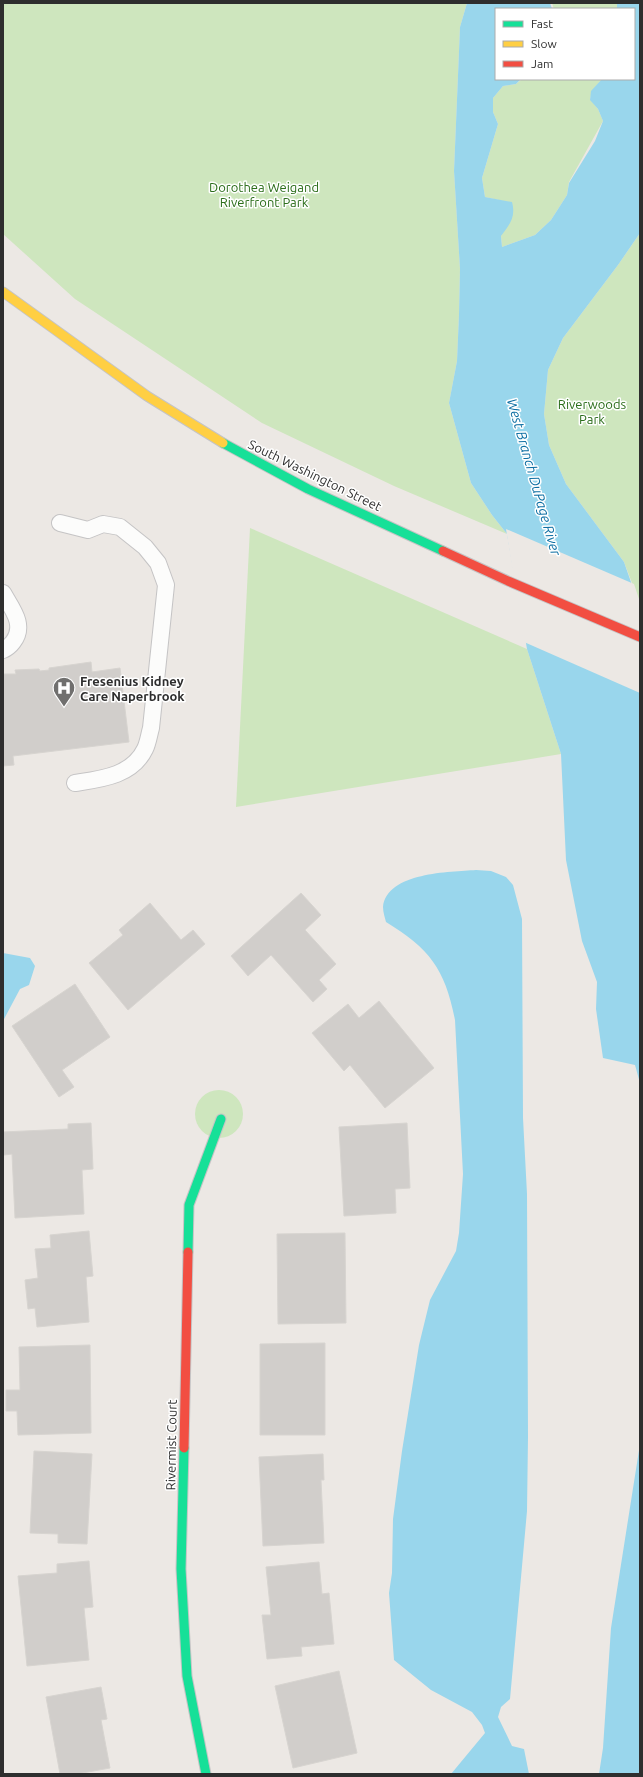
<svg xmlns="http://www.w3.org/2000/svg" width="643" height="1777" viewBox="0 0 643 1777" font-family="Ubuntu,sans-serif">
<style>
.green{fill:#cee6be}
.water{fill:#99d6ec}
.pier{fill:#ece8e4}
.building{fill:#d1cecb;stroke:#d7d4d0}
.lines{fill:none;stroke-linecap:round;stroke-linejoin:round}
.lane-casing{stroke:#c5c4c5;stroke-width:18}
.fast-casing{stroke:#c5c4c5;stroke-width:11}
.slow-casing{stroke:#c5c4c5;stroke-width:11}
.jam-casing{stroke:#c5c4c5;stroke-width:11}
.lane{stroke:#fcfcfb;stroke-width:16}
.fast{stroke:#16e098;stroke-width:9}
.slow{stroke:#ffcf43;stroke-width:9}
.jam{stroke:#f24e42;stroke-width:9}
.labels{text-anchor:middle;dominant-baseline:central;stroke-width:3;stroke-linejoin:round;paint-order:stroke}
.park-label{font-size:13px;fill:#2c6e1b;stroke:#fff}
.street-label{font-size:13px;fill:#2e2e2e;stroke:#fff}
.poi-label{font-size:13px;font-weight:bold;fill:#2e2e2e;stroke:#fff;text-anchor:start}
.water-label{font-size:14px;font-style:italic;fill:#0d6fa3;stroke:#fff}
</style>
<rect width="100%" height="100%" fill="#ece8e4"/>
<g class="green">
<path d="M 3,3 L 467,3 L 460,27 L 454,171 L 460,269 L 459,314 L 457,361 L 449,403 L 471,483 L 492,515 L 507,534 L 394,486 L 262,423 L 75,299 L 3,234 Z"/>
<path d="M 552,3 L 617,3 L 617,9 L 554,9 Z"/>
<path d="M 522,79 L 602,79 L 592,91 L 590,99 L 598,109 L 603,121 L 569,182 L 567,195 L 551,220 L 535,235 L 502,247 L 501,236 L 512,203 L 485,197 L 482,178 L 498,124 L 493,112 L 493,98 L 503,86 L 516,84 Z"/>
<path d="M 640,233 L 640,604 L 624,562 L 566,484 L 549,445 L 544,414 L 548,370 L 563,338 L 618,265 Z"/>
<path d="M 250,528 L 527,649 L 561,754 L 236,807 Z"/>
<circle cx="219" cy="1114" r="24"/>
</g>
<g class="water">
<path d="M 467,3 L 550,3 L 552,9 L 496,9 L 496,79 L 521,79 L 516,84 L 503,86 L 493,98 L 493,112 L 498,124 L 482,178 L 485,197 L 512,202 C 516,217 510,224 501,236 L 502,247 L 535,235 L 551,220 L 567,195 L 569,183 L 595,141 L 603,121 L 598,109 L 590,100 L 591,91 L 602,79 L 634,79 L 634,9 L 617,9 L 617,3 L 640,3 L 640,233 L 618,265 L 563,338 L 548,370 L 544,414 L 549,445 L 566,484 L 624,562 L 640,608 L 640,1083 L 635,1065 L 603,1058 L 596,1009 L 597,982 L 582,941 L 566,860 L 561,754 L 527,649 L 507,534 L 492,515 L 471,483 L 449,403 L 457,361 L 459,314 L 460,269 L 454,171 L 460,27 Z"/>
<path d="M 476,870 L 491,871 L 506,877 L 513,885 L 522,919 L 523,1118 L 527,1194 L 528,1437 L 527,1511 L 510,1699 L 501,1707 L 498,1717 L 512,1746 L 524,1749 L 529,1774 L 451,1774 L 485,1733 L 482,1725 L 472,1712 L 431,1690 L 394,1660 L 389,1593 L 392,1573 L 393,1519 L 402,1451 L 419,1345 L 430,1300 L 456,1251 L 459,1233 L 463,1174 L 455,1020 C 445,969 430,949 386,922 C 385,918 383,912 383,907 C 387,872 450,872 476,870 Z"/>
<path d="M 3,953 L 30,958 L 35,966 L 29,985 L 20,989 L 3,1021 Z"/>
<path d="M 640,1444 L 640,1774 L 599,1774 L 603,1748 L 611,1628 Z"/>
</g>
<path class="pier" d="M 506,529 L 634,584 L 640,602 L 640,693 L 524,642 Z"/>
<g class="building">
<path d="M 91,662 L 92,672 L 120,668 L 129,742 L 13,756 L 14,765 L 3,766 L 3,674 L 16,674 L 15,670 L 39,669 L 40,671 L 49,670 L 49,668 Z"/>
<path d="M 301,893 L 321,915 L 305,930 L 336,964 L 319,980 L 327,989 L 313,1002 L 271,955 L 248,976 L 231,956 Z"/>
<path d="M 150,903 L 181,940 L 193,930 L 205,944 L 128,1010 L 89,963 L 123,935 L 119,930 Z"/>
<path d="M 75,984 L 110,1037 L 62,1070 L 74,1087 L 59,1097 L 12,1026 Z"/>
<path d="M 379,1001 L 434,1068 L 385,1108 L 350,1065 L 344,1071 L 312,1033 L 348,1004 L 359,1018 Z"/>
<path d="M 91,1123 L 93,1169 L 82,1170 L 84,1214 L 15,1218 L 12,1154 L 4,1155 L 3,1132 L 68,1129 L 68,1124 Z"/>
<path d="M 407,1123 L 410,1188 L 395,1189 L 396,1213 L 344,1216 L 339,1127 Z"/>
<path d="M 89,1231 L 93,1276 L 86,1277 L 89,1322 L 37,1327 L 35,1308 L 28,1309 L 25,1280 L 38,1278 L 35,1249 L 51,1248 L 50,1235 Z"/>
<path d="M 345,1233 L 346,1323 L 278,1324 L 277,1234 Z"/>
<path d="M 325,1343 L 325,1435 L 260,1435 L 260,1344 Z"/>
<path d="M 90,1345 L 91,1433 L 18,1435 L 17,1411 L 6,1411 L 6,1390 L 20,1390 L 19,1347 Z"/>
<path d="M 34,1451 L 92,1454 L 87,1544 L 58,1543 L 58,1534 L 30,1533 Z"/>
<path d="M 323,1454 L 324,1480 L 321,1480 L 324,1543 L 263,1546 L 259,1457 Z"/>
<path d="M 89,1561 L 93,1607 L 84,1608 L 89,1660 L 27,1666 L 18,1576 L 57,1573 L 57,1564 Z"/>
<path d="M 319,1562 L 322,1594 L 329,1593 L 334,1644 L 301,1647 L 302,1656 L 267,1659 L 262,1615 L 271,1615 L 266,1567 Z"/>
<path d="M 339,1671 L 357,1753 L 293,1768 L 275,1686 Z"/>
<path d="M 101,1687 L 107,1719 L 101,1720 L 110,1768 L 77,1774 L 60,1774 L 46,1697 Z"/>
</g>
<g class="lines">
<g class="lane-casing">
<g id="lane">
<path d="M 60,523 L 88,530 L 103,524 L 120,527 L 145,547 L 158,563 L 166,585 L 151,728 C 149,735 148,743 145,749 C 132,776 101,779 75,783"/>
<path d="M 3,593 C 12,609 26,625 13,642 C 10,646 8,648 3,650"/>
</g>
</g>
<g class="fast-casing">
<g id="fast">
<path d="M 223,443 L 308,489 L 443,551"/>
<path d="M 188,1252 L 189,1205 L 221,1119"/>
<path d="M 184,1448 L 181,1569 L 187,1676 L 206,1774"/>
</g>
</g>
<g class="slow-casing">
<path id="slow" d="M 3,292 L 147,396 L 223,443"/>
</g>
<g class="jam-casing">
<g id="jam">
<path d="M 443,551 L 508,581 L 640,637"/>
<path d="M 184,1448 L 188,1252"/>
</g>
</g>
<use href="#lane" class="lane"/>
<use href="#fast" class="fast"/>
<use href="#slow" class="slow"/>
<use href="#jam" class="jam"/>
</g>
<defs>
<g id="hospital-pin" transform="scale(1.15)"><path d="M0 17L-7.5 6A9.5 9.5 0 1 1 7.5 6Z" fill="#706f6e" stroke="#fff"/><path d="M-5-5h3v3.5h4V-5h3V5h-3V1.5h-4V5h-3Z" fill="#fff"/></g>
</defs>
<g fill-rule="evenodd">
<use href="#hospital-pin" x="64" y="688"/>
</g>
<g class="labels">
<g class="park-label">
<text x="264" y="187">Dorothea Weigand<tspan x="264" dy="15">Riverfront Park</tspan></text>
<text x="592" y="404">Riverwoods<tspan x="592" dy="15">Park</tspan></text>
</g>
<g class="street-label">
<text transform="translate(315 475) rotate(26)">South Washington Street</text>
<text transform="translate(171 1445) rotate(-89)">Rivermist Court</text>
</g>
<g class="poi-label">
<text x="80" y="681">Fresenius Kidney<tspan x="80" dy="15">Care Naperbrook</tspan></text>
</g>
<g class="water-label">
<text transform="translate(534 477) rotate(74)">West Branch DuPage River</text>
</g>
</g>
<rect width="643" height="1777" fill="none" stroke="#2e2e2e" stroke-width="8"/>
<rect x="495" y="8" width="140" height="72" fill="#ffffff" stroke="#ababab"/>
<rect x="503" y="21" width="20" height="6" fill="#16e098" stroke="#ababab"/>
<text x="531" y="28" font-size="12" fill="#2e2e2e">Fast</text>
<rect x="503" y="41" width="20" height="6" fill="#ffcf43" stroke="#ababab"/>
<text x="531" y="48" font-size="12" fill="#2e2e2e">Slow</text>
<rect x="503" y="61" width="20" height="6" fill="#f24e42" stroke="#ababab"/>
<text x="531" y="68" font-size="12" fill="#2e2e2e">Jam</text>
</svg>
